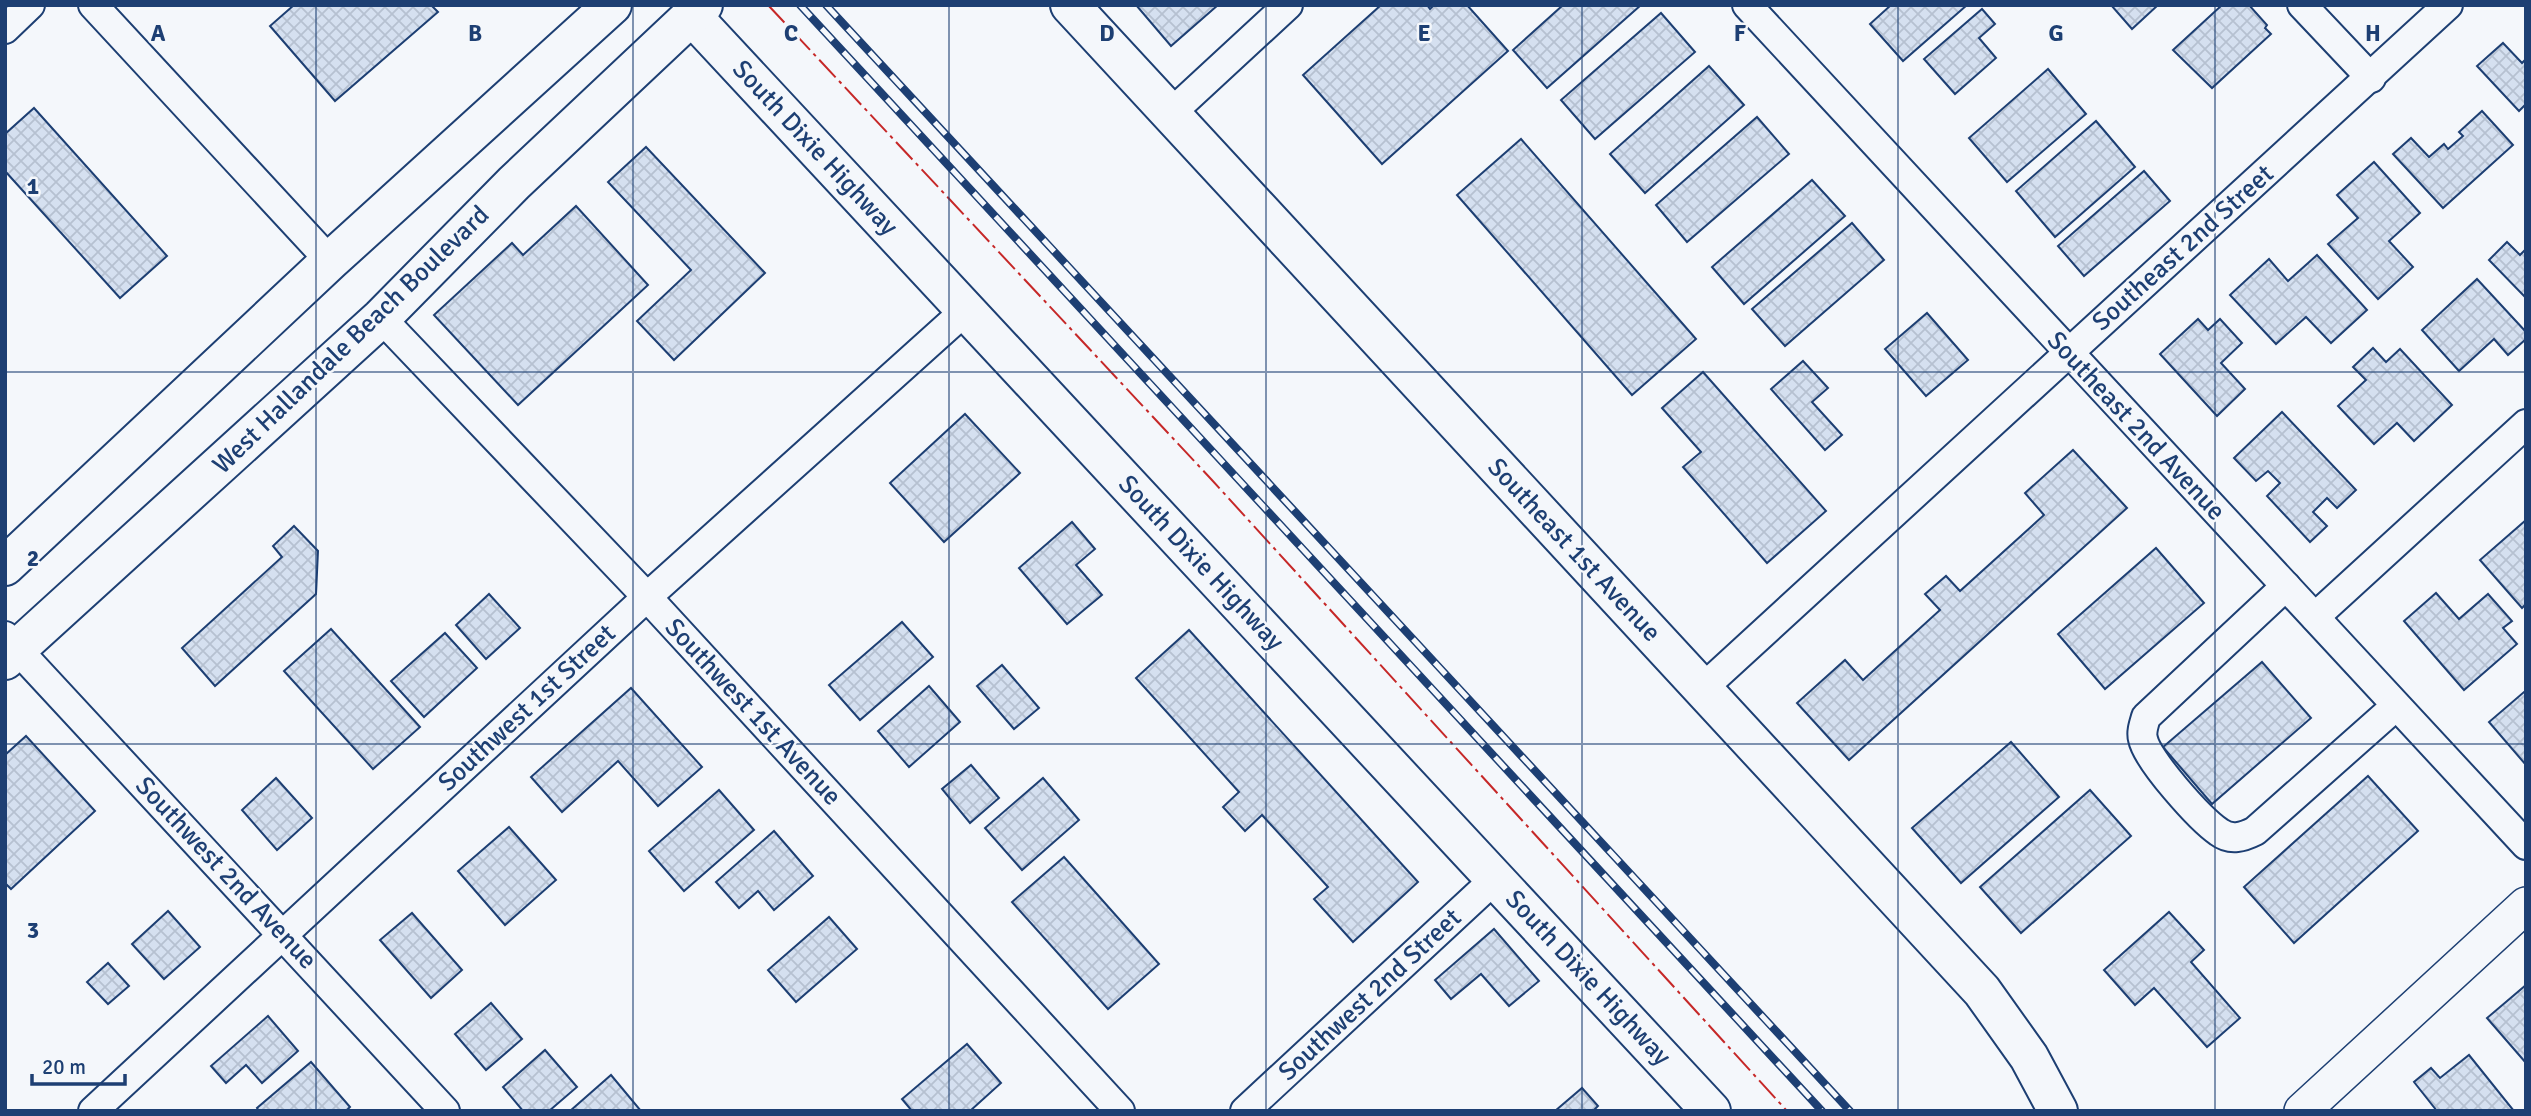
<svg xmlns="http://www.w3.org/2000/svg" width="2531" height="1116" viewBox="0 0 2531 1116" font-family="Signika,sans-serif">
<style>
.building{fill:url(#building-cross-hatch);stroke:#1d3f73;stroke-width:2}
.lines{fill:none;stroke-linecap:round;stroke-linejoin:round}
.minor-casing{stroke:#1d3f73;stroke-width:32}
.tertiary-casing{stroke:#1d3f73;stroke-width:38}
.secondary-casing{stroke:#1d3f73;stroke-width:42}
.primary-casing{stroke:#1d3f73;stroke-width:42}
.minor{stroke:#f4f7fb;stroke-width:28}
.tertiary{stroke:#f4f7fb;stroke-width:35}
.secondary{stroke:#f4f7fb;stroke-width:38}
.primary{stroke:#f4f7fb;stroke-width:38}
.rail-casing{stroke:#1d3f73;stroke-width:8}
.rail{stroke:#f4f7fb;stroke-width:5;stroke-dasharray:16;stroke-linecap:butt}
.power{stroke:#c62828;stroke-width:2;stroke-dasharray:24 5 3.5 5;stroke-linecap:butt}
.grid{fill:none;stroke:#1d3f73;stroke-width:2;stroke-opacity:0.55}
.labels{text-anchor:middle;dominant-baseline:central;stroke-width:5;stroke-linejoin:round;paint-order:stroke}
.street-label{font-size:26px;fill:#1d3f73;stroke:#f4f7fb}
.grid-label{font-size:23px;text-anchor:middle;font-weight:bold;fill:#1d3f73;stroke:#f4f7fb;stroke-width:5;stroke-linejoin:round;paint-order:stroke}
</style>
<defs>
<pattern id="building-cross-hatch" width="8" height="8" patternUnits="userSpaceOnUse" patternTransform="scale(1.75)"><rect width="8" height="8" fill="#d5e0f0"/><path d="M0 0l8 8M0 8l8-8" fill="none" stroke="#b6c1d1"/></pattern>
</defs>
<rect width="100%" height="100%" fill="#f4f7fb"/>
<g class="building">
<path d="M 294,5 L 431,5 L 438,12 L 335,101 L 270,26 Z"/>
<path d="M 1136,5 L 1218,5 L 1171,46 Z"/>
<path d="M 1381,5 L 1427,5 L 1430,9 L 1434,5 L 1467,5 L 1508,51 L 1382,164 L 1303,75 Z"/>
<path d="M 1563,5 L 1641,5 L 1547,88 L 1513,50 Z"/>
<path d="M 1891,5 L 1967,5 L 1903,61 L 1870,24 Z"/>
<path d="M 2111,5 L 2158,5 L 2132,29 Z"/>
<path d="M 2222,5 L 2249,5 L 2267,25 L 2265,28 L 2271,34 L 2212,88 L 2173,50 Z"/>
<path d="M 1982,9 L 1995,24 L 1979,38 L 1996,58 L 1955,94 L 1924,59 Z"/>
<path d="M 1661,13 L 1695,52 L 1595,139 L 1561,100 Z"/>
<path d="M 2503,43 L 2522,63 L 2526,59 L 2526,104 L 2519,111 L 2477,66 Z"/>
<path d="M 1709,66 L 1744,105 L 1645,193 L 1610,154 Z"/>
<path d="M 2048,69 L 2086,114 L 2007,182 L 1969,138 Z"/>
<path d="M 34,108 L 167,256 L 120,298 L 5,171 L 5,134 Z"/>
<path d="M 2482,111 L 2513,145 L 2443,208 L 2393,154 L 2411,138 L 2429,157 L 2444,144 L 2448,149 L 2463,136 L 2459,132 Z"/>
<path d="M 1757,117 L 1789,154 L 1687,242 L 1656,205 Z"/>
<path d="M 2096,121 L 2135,167 L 2055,237 L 2016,191 Z"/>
<path d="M 1521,139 L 1696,339 L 1632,395 L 1457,195 Z"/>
<path d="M 646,147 L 765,273 L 674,360 L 637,321 L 691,270 L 608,182 Z"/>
<path d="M 2374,162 L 2420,213 L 2389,241 L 2413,267 L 2378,299 L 2328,244 L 2358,218 L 2337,195 Z"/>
<path d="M 2144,171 L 2170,201 L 2084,276 L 2058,246 Z"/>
<path d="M 1812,180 L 1845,216 L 1744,304 L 1712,267 Z"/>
<path d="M 576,206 L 648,285 L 518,405 L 434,315 L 512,243 L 523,255 Z"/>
<path d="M 1852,223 L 1884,260 L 1785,346 L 1752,309 Z"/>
<path d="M 2507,242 L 2520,255 L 2526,249 L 2526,298 L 2489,260 Z"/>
<path d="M 2317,255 L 2367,310 L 2331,343 L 2306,317 L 2276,344 L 2230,295 L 2269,259 L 2288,281 Z"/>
<path d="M 2477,279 L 2526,332 L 2526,339 L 2508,355 L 2494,339 L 2459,371 L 2422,330 Z"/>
<path d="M 1927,313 L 1968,360 L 1926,396 L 1885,349 Z"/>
<path d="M 2198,319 L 2208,330 L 2220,319 L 2242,343 L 2221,363 L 2245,389 L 2217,416 L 2160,354 Z"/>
<path d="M 2373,348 L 2386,362 L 2400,349 L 2452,405 L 2414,441 L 2397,423 L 2374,444 L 2338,406 L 2366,380 L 2353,367 Z"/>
<path d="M 1803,361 L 1828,388 L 1812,402 L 1842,435 L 1825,450 L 1771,389 Z"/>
<path d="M 1703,372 L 1826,511 L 1767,563 L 1683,467 L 1701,452 L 1662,408 Z"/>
<path d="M 2282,412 L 2356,490 L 2337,508 L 2327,498 L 2313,512 L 2327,526 L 2310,542 L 2267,496 L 2280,483 L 2268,471 L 2256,481 L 2234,458 Z"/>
<path d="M 965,414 L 1020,473 L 944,542 L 890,483 Z"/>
<path d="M 2073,450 L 2127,508 L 1849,760 L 1797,703 L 1845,660 L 1863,680 L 1940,610 L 1925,594 L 1946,576 L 1960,591 L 2044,515 L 2025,493 Z"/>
<path d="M 2526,520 L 2526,604 L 2522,608 L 2480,560 Z"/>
<path d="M 1072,522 L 1095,549 L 1076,565 L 1102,595 L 1067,624 L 1019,568 Z"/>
<path d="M 294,526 L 318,551 L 316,594 L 215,686 L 182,648 L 282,557 L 273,546 Z"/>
<path d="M 2156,548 L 2204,603 L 2105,689 L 2058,634 Z"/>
<path d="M 2436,593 L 2459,619 L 2488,594 L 2512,621 L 2503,628 L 2517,644 L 2464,690 L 2404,621 Z"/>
<path d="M 489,594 L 520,628 L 486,659 L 456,625 Z"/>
<path d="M 902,622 L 933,657 L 860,720 L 829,685 Z"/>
<path d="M 331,629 L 420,727 L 373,769 L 284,671 Z"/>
<path d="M 1189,630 L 1418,882 L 1353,942 L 1314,899 L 1328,887 L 1262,815 L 1245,831 L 1223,807 L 1239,792 L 1136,678 Z"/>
<path d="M 445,633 L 477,668 L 424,717 L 391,681 Z"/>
<path d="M 2262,662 L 2311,718 L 2212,804 L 2163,747 Z"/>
<path d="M 1002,665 L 1039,708 L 1014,729 L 977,686 Z"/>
<path d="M 929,686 L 960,722 L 909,767 L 878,731 Z"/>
<path d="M 631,688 L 702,767 L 658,806 L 618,761 L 562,812 L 531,777 Z"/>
<path d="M 2524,692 L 2526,694 L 2526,765 L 2489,722 Z"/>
<path d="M 26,736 L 95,811 L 11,889 L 5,883 L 5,755 Z"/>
<path d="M 2011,742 L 2059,797 L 1961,883 L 1912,828 Z"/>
<path d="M 971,765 L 999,798 L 970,823 L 942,789 Z"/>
<path d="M 2368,776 L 2418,831 L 2294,943 L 2244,887 Z"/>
<path d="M 276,778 L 312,818 L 277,850 L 242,810 Z"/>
<path d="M 1043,778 L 1079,820 L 1022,870 L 985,828 Z"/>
<path d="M 719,790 L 754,830 L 684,891 L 649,851 Z"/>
<path d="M 2090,790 L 2131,836 L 2021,933 L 1980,887 Z"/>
<path d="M 509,827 L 556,880 L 505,925 L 458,871 Z"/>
<path d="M 774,831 L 813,876 L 774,910 L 758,891 L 739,908 L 716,882 Z"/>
<path d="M 1064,857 L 1159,964 L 1108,1009 L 1012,902 Z"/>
<path d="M 168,911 L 200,947 L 164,979 L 132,944 Z"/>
<path d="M 2169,912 L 2204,950 L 2191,962 L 2240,1018 L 2207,1047 L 2154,988 L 2135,1005 L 2104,970 Z"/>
<path d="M 412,913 L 462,970 L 431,998 L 380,940 Z"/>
<path d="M 829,917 L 857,949 L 796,1002 L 768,970 Z"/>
<path d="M 1494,929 L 1539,981 L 1509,1006 L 1481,974 L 1451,999 L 1435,980 Z"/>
<path d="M 108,963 L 129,986 L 108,1004 L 87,982 Z"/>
<path d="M 2526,985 L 2526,1063 L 2487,1018 Z"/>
<path d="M 491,1003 L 522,1039 L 486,1070 L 455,1034 Z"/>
<path d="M 268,1016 L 298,1051 L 262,1083 L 246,1065 L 226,1083 L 211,1066 Z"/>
<path d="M 967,1044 L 1001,1083 L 970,1111 L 912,1111 L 902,1099 Z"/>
<path d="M 545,1050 L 577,1087 L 549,1111 L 523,1111 L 503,1087 Z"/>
<path d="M 2469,1055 L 2514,1111 L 2437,1111 L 2414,1082 L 2431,1068 L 2440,1078 Z"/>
<path d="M 311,1062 L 350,1107 L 346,1111 L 259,1111 L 257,1108 Z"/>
<path d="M 611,1075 L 641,1111 L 570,1111 Z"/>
<path d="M 1582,1088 L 1598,1106 L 1593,1111 L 1555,1111 Z"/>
</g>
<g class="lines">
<g class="minor-casing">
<g id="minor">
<path d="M 93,5 L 330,261"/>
<path d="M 1747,5 L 2526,845"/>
<path d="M 2302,5 L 2371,78"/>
<path d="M 5,29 L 30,5"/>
<path d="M 1169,115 L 1288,5"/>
<path d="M 381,318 L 647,597 L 1120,1111"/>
<path d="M 2286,586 L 2146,717 C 2144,724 2141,732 2143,739 C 2147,760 2200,819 2219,832 C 2231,841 2243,837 2255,831 L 2396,706"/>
<path d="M 2315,617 L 2526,424"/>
<path d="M 5,636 L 445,1111"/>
<path d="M 1702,689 L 2448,5"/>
<path d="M 93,1111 L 647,597 L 966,310"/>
<path d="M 1245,1111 L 1496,878"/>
</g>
</g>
<g class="tertiary-casing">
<path id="tertiary" d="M 2302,1111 L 2526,905"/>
</g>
<g class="secondary-casing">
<g id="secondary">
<path d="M 1070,5 L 1982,991 L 2029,1057 L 2058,1111"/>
<path d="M 692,16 L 1711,1111"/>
</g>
</g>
<g class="primary-casing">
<g id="primary">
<path d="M 5,566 L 330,261 L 612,5"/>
<path d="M 5,660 L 381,318 L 514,183 L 703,5"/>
</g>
</g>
<use href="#minor" class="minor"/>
<use href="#tertiary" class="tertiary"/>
<use href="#secondary" class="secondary"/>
<use href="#primary" class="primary"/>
<g class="rail-casing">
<g id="rail">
<path d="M 800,5 L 1822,1111"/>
<path d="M 826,5 L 1850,1111"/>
</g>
</g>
<use href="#rail" class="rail"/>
<path class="power" d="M 768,5 L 1211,479 L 1787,1111"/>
</g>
<path class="grid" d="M 316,5 L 316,1111M 633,5 L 633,1111M 949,5 L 949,1111M 1266,5 L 1266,1111M 1582,5 L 1582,1111M 1898,5 L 1898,1111M 2215,5 L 2215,1111M 5,372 L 2526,372M 5,744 L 2526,744"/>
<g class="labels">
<g class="street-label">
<text transform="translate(815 148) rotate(47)">South Dixie Highway</text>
<text transform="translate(2183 248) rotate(-42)">Southeast 2nd Street</text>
<text transform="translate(351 340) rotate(-44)">West Hallandale Beach Boulevard</text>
<text transform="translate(2136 426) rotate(47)">Southeast 2nd Avenue</text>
<text transform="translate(1574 550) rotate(47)">Southeast 1st Avenue</text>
<text transform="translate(1201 563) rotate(47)">South Dixie Highway</text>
<text transform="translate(527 708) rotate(-43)">Southwest 1st Street</text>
<text transform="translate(753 712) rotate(47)">Southwest 1st Avenue</text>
<text transform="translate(226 873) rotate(47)">Southwest 2nd Avenue</text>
<text transform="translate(1588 978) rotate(47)">South Dixie Highway</text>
<text transform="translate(1370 995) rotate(-43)">Southwest 2nd Street</text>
</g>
</g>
<g class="grid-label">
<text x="158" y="41">A</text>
<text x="475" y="41">B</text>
<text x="791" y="41">C</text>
<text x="1107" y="41">D</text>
<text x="1424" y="41">E</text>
<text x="1740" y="41">F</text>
<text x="2056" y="41">G</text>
<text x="2373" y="41">H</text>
<text x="33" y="194">1</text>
<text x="33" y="566">2</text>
<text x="33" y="938">3</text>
</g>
<rect width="2531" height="1116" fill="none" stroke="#1d3f73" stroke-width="14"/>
<path d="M32 1074v10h93v-10" fill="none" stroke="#1d3f73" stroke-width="3.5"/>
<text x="42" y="1074" font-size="21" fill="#1d3f73" stroke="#f4f7fb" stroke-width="5" paint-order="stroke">20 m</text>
</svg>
